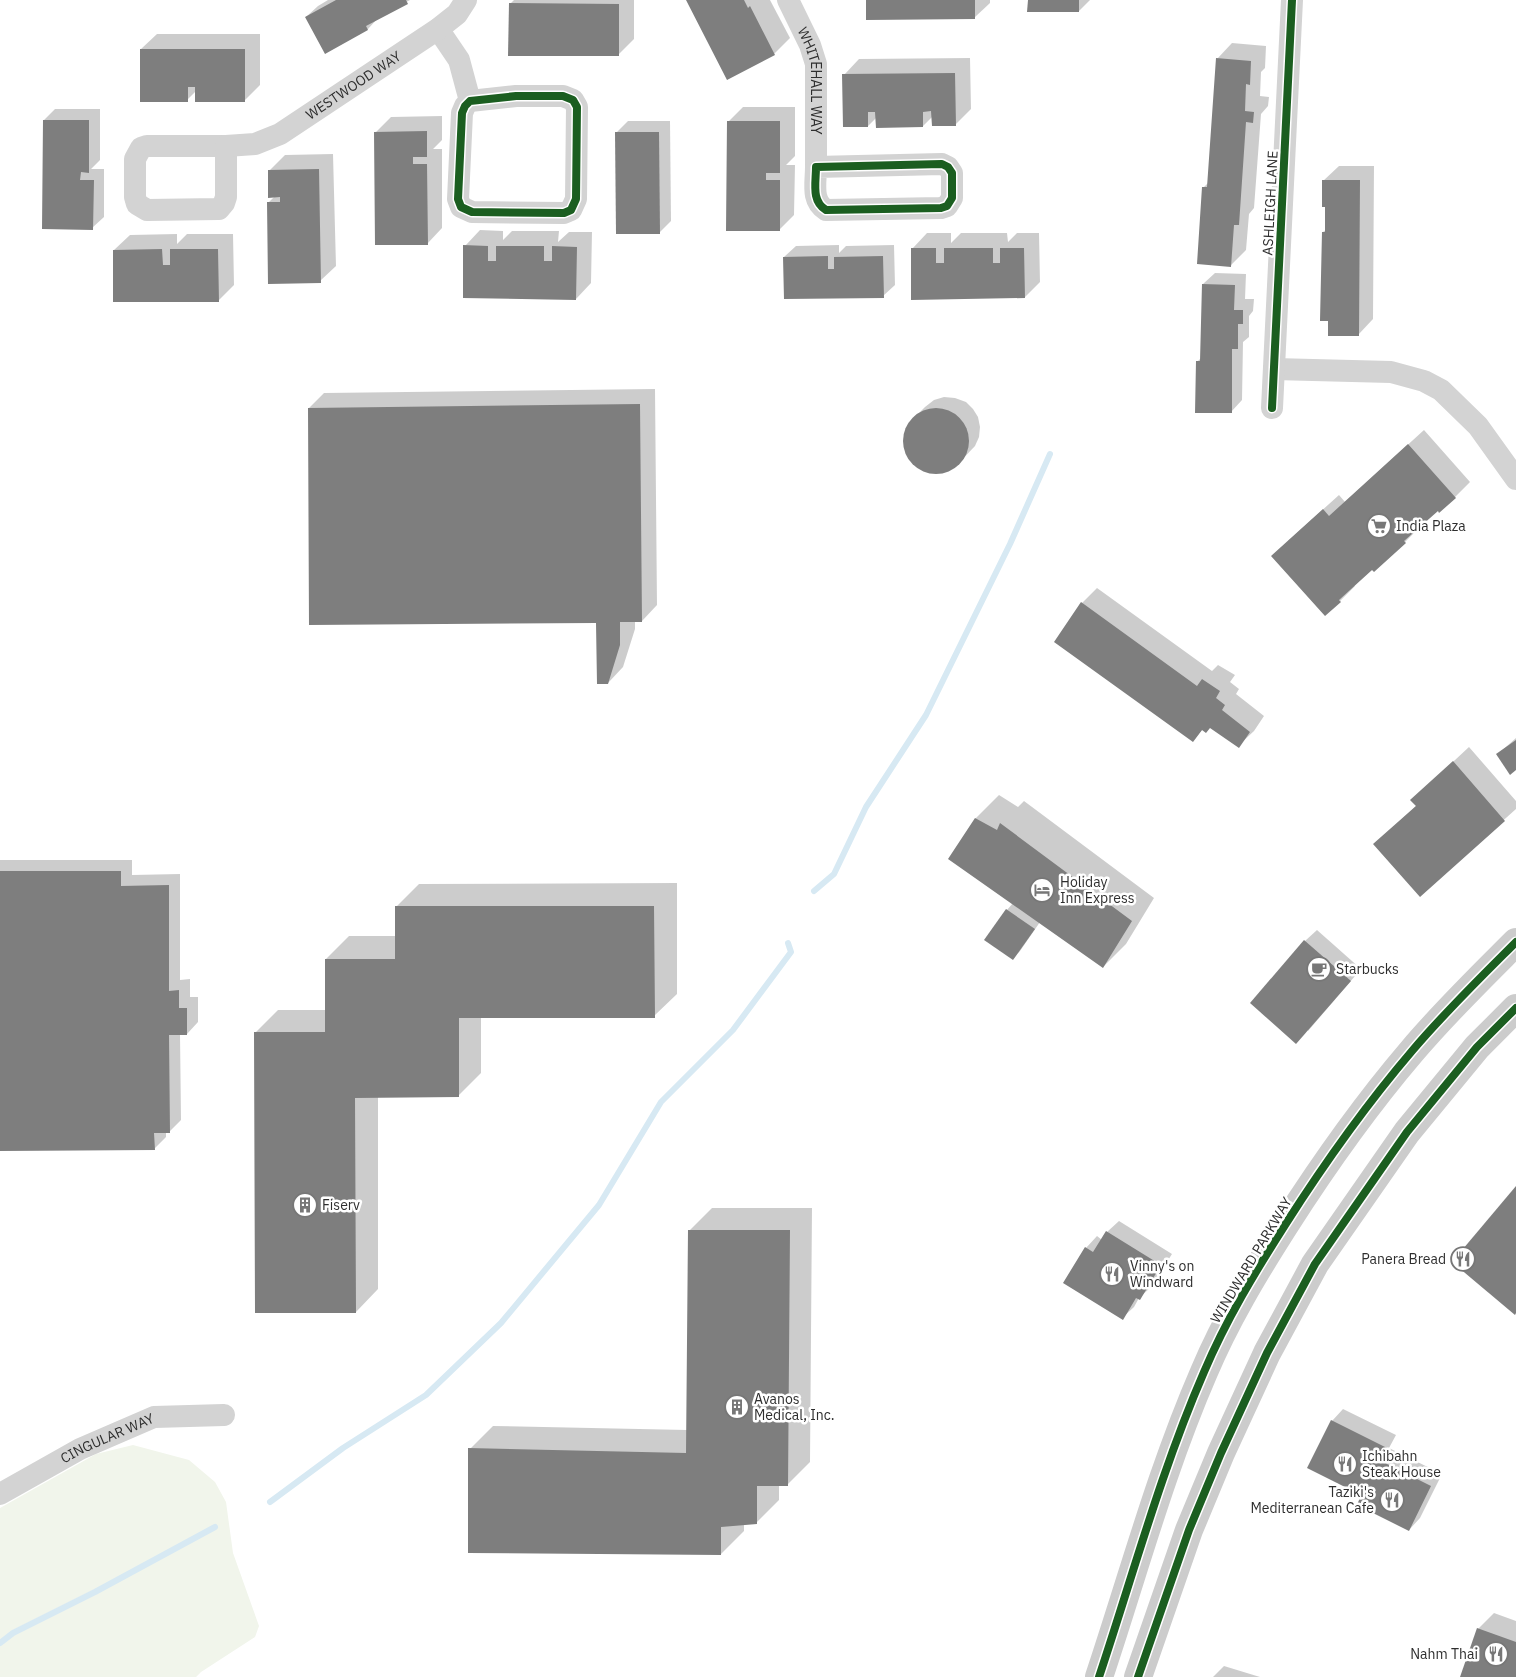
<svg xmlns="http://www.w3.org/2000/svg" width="1516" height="1677" viewBox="0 0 1516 1677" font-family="'IBM Plex Sans',sans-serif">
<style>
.green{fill:#f1f5eb}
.shadow{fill:#0003}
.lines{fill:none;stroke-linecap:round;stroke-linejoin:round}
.stream{stroke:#d7e9f3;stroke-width:6}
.building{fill:#7e7e7e}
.minor{stroke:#d3d3d3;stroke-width:22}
.secondary{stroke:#ccc;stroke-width:28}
.cycleway-casing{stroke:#fff;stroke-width:11}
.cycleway{stroke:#1b5e20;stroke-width:8}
.labels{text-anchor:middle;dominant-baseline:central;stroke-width:5;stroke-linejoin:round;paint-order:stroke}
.street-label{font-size:14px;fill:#2e2e2e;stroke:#fff}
.poi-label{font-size:14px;fill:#2e2e2e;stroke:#fff;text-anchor:start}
</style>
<rect width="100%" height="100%" fill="#fff"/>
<path class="green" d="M 133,1445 L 189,1460 L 215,1482 L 226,1502 L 233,1553 L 259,1626 L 255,1637 L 201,1672 L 196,1677 L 0,1677 L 0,1508 L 96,1454 Z"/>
<g class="shadow">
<path d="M 328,0 L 410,0 L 378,18 L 368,29 L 325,52 L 306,17 L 318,6 Z"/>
<path d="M 514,0 L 634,0 L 634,39 L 618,55 L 510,4 Z"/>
<path d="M 687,0 L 770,0 L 790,38 L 774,54 L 727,78 Z"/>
<path d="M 868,0 L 990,0 L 990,3 L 974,18 Z"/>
<path d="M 1029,0 L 1090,0 L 1079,11 Z"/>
<path d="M 157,34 L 260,34 L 260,85 L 244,101 L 196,91 L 187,100 L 141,49 Z"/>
<path d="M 1232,43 L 1266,46 L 1265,68 L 1261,72 L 1260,96 L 1269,97 L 1268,106 L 1261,114 L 1254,208 L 1249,214 L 1246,250 L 1231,265 L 1204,187 L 1208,183 L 1217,59 Z"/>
<path d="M 970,58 L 971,109 L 955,125 L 933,116 L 923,126 L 877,117 L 868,126 L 844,75 L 859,59 Z"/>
<path d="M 743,107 L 795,107 L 795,156 L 786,165 L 795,165 L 794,215 L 779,230 L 728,122 Z"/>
<path d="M 55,109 L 100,109 L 100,160 L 91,169 L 104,169 L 104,217 L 92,228 L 44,120 Z"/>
<path d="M 442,116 L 442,140 L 433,149 L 442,149 L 442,228 L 427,244 L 376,132 L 391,117 Z"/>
<path d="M 628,121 L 670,121 L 671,221 L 659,233 L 616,133 Z"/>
<path d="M 333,154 L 336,266 L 320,281 L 268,203 L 275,196 L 269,171 L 285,155 Z"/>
<path d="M 1339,166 L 1374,166 L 1373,319 L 1358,335 L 1323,232 L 1327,229 L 1327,206 L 1323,181 Z"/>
<path d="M 480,230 L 503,231 L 503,240 L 512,231 L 559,231 L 558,242 L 569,232 L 592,232 L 591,283 L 576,299 L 464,297 L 465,246 Z"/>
<path d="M 927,233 L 951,233 L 951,243 L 961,233 L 1007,233 L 1008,242 L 1017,233 L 1039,233 L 1040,282 L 1025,297 L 913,299 L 912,249 Z"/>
<path d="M 177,234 L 177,244 L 187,234 L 233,234 L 234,285 L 218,301 L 114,250 L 130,235 Z"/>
<path d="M 839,245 L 839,253 L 846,246 L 894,245 L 895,285 L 883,296 L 784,257 L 796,246 Z"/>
<path d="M 1215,273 L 1246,274 L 1245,299 L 1254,299 L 1253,311 L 1249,316 L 1249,337 L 1243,342 L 1242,400 L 1231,412 L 1198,361 L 1202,357 L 1203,284 Z"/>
<path d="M 655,389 L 657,605 L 642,621 L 635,621 L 635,629 L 623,667 L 608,683 L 598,622 L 309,408 L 324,393 Z"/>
<path d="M 944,397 L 955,398 L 966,402 L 973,409 L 978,417 L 980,427 L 979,437 L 975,446 L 956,466 L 948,471 L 938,473 L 928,472 L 919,468 L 911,460 L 906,450 L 905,440 L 907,429 L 913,419 L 925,407 L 934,400 Z"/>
<path d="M 1424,430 L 1470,482 L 1455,497 L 1438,509 L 1405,542 L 1354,585 L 1355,586 L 1340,601 L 1288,541 L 1339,495 L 1345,502 Z"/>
<path d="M 1097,588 L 1212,671 L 1218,665 L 1235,675 L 1230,682 L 1239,689 L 1236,694 L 1264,716 L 1254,731 L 1238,746 L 1211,727 L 1203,729 L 1193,740 L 1082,603 Z"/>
<path d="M 1516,738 L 1516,769 L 1498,754 Z"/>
<path d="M 1469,747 L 1516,801 L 1516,809 L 1420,895 L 1375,844 L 1417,805 L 1412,800 Z"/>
<path d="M 999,795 L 1018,807 L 1024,801 L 1154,898 L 1126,944 L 1103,967 L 1040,922 L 1020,951 L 1013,959 L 986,940 L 1007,910 L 1013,903 L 950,859 L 976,818 Z"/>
<path d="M 0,860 L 132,860 L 132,875 L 180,874 L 180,980 L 190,979 L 190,997 L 198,997 L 198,1022 L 187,1034 L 180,1034 L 181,1120 L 169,1132 L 166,1132 L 166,1137 L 154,1149 L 0,1150 Z"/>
<path d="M 677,883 L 677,994 L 654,1016 L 481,1017 L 481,1073 L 458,1096 L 378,1096 L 378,1289 L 356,1312 L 255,1033 L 278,1010 L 326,1010 L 326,959 L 349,936 L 396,936 L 396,907 L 419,884 Z"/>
<path d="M 1317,930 L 1361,969 L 1308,1031 L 1305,941 Z"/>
<path d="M 712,1208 L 812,1208 L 810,1462 L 787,1485 L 779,1485 L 779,1500 L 756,1523 L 744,1524 L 744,1531 L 721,1554 L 470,1449 L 493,1426 L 687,1430 L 689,1231 Z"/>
<path d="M 1119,1221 L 1172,1254 L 1151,1287 L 1139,1298 L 1134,1307 L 1122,1318 L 1086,1248 L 1097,1236 L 1102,1240 L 1107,1232 Z"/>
<path d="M 1343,1409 L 1396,1435 L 1389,1448 L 1442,1474 L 1420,1518 L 1409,1530 L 1363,1495 L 1332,1421 Z"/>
<path d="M 1494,1613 L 1516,1621 L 1516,1677 L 1461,1677 L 1478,1629 Z"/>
<path d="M 1224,1666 L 1260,1677 L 1213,1677 Z"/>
</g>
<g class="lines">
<g class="stream">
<path d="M 814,891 L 834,874 L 866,807 L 926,715 L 1010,544 L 1050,454"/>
<path d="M 270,1502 L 343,1448 L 426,1395 L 501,1323 L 599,1205 L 661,1102 L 733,1030 L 791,952 L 788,943"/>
<path d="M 0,1643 L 13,1633 L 95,1592 L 215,1527"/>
</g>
</g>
<g class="building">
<path d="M 336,0 L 406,0 L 408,4 L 366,26 L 368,30 L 325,54 L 305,17 Z"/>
<path d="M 686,0 L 744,0 L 748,8 L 750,6 L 775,55 L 727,80 Z"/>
<path d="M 866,0 L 975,0 L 975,19 L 866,20 Z"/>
<path d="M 1028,0 L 1079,0 L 1079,12 L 1027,12 Z"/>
<path d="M 509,3 L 619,4 L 619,56 L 508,56 Z"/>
<path d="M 140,49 L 245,49 L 245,102 L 195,102 L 195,87 L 188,87 L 188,102 L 140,102 Z"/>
<path d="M 1216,58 L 1251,61 L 1250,85 L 1246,84 L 1245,111 L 1254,112 L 1253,123 L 1246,122 L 1239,225 L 1234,225 L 1231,267 L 1197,264 L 1202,187 L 1207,187 Z"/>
<path d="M 955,73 L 956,126 L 932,126 L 931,111 L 923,112 L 923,127 L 876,128 L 875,112 L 868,112 L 868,127 L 843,127 L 842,74 Z"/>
<path d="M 43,120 L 89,120 L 89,173 L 81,172 L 80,180 L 94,180 L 93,230 L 42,229 Z"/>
<path d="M 727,121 L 780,121 L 780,173 L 766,173 L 766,180 L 780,180 L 780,231 L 726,231 Z"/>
<path d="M 427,131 L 427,157 L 413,157 L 413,164 L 427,164 L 428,245 L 375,245 L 374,132 Z"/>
<path d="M 615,132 L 659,132 L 660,234 L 616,234 Z"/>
<path d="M 319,169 L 321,283 L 268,284 L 267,202 L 280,202 L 280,197 L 268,198 L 268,170 Z"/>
<path d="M 1322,180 L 1360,180 L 1359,336 L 1328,336 L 1328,321 L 1320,321 L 1322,232 L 1325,232 L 1325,207 L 1322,207 Z"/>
<path d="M 463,245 L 488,246 L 488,261 L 496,261 L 496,246 L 544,246 L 544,261 L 552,261 L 552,246 L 577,247 L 576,300 L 463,298 Z"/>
<path d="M 911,248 L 936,248 L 936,263 L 944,263 L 944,248 L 993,248 L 993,263 L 1000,263 L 1000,248 L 1024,248 L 1025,298 L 911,300 Z"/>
<path d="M 162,249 L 163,265 L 170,265 L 170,249 L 218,249 L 219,302 L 113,302 L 113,250 Z"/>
<path d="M 828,256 L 828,269 L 834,269 L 834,257 L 883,256 L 884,298 L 784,299 L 783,257 Z"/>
<path d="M 1202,284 L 1235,285 L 1234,310 L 1243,310 L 1243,324 L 1238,324 L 1238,349 L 1232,349 L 1232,413 L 1195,413 L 1196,361 L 1200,361 Z"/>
<path d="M 640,404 L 642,622 L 620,622 L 620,645 L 608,684 L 597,684 L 596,623 L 309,625 L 308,408 Z"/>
<circle cx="936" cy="441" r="33"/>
<path d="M 1408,444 L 1456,498 L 1439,513 L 1438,511 L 1404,541 L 1406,543 L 1374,572 L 1372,570 L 1339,600 L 1341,602 L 1325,616 L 1271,556 L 1323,509 L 1329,516 Z"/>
<path d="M 1081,602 L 1197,686 L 1202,679 L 1220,691 L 1216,698 L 1225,705 L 1222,710 L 1250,732 L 1239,748 L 1210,728 L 1206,733 L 1202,730 L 1193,742 L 1054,642 Z"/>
<path d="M 1516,740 L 1516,770 L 1510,775 L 1496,754 Z"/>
<path d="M 1453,761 L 1505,821 L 1420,897 L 1373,844 L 1416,806 L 1410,800 Z"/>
<path d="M 975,818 L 997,830 L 1000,823 L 1132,921 L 1103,968 L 948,859 Z"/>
<path d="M 0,871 L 121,871 L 121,886 L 169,885 L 169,991 L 179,990 L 179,1008 L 187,1008 L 187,1035 L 169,1035 L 170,1133 L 154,1133 L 155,1150 L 0,1151 Z"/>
<path d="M 395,906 L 654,906 L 655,1018 L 459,1018 L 459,1097 L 355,1098 L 356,1313 L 255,1313 L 254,1032 L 325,1032 L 325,959 L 395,959 Z"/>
<path d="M 1006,909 L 1035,929 L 1013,960 L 984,940 Z"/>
<path d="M 1304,940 L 1351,981 L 1296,1044 L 1250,1003 Z"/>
<path d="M 1516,1186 L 1516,1313 L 1515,1315 L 1452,1262 Z"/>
<path d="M 688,1230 L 790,1230 L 788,1486 L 757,1486 L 757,1524 L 721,1527 L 721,1555 L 468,1553 L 468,1448 L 686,1453 Z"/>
<path d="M 1106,1231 L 1161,1265 L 1140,1300 L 1136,1298 L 1123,1320 L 1063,1283 L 1085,1247 L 1093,1252 Z"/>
<path d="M 1331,1420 L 1385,1447 L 1379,1460 L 1431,1486 L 1409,1531 L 1357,1505 L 1361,1495 L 1307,1468 Z"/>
<path d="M 1477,1628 L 1516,1642 L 1516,1677 L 1460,1677 Z"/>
</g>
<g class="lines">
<g class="minor">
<path id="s1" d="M 788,0 L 810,45 L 816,64 L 816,167"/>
<path d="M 438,29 L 459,60 L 470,101"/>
<path d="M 516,96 L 563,96 L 573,100 L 577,107 L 576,199 L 571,210 L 564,213 L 472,212 L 461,207 L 458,199 L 462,113 L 465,106 L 470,101 Z"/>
<path d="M 147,146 L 226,146 L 226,197 L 224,203 L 219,209 L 147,210 L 137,204 L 135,197 L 135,159 L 141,148 Z"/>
<path id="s2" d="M 226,146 L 255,144 L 280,134 L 438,29 L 457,14 L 466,0"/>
<path d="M 942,164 L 948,167 L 952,173 L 952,198 L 947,206 L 941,208 L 826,210 C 811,201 816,183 816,167 Z"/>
<path d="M 1274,369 L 1391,372 L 1424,381 L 1441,390 L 1478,426 L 1516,479"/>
<path d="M 1272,408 L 1292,0"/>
<path id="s3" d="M 0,1494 L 80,1449 L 154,1417 L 224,1415"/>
</g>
<g class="secondary">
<path d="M 1099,1677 C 1133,1575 1161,1471 1204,1372 C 1226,1320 1255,1272 1285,1225 C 1324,1164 1365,1106 1412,1051 C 1444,1013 1480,978 1516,942"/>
<path d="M 1138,1677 L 1189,1530 L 1221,1453 L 1267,1353 L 1315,1264 L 1407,1132 L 1477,1047 L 1516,1008"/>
</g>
<g class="cycleway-casing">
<g id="cycleway">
<path d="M 516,96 L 563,96 L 573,100 L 577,107 L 576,199 L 571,210 L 564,213 L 472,212 L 461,207 L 458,199 L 462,113 L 465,106 L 470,101 Z"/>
<path d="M 942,164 L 948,167 L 952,173 L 952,198 L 947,206 L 941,208 L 826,210 C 811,201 816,183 816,167 Z"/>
<path d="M 1272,408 L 1292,0"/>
<path d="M 1099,1677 C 1133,1575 1161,1471 1204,1372 C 1226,1320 1255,1272 1285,1225 C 1324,1164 1365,1106 1412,1051 C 1444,1013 1480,978 1516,942"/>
<path d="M 1138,1677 L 1189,1530 L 1221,1453 L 1267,1353 L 1315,1264 L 1407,1132 L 1477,1047 L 1516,1008"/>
</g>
</g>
<use href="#cycleway" class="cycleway"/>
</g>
<defs>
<g id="supermarket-ring" transform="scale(1.25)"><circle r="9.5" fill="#fff" stroke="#777" stroke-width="1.5"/><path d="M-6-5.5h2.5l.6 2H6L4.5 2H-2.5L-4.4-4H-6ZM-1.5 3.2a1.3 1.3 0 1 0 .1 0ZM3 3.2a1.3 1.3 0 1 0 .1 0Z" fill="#777"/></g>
<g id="hotel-ring" transform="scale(1.25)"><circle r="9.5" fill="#fff" stroke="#777" stroke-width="1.5"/><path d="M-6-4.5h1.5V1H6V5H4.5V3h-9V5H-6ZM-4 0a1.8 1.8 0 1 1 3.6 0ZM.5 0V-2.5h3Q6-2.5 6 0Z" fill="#777"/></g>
<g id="cafe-ring" transform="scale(1.25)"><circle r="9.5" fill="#fff" stroke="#777" stroke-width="1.5"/><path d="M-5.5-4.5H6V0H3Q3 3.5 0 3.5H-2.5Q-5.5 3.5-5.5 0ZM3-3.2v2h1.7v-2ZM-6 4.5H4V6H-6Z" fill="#777"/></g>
<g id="building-ring" transform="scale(1.25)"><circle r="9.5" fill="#fff" stroke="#777" stroke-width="1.5"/><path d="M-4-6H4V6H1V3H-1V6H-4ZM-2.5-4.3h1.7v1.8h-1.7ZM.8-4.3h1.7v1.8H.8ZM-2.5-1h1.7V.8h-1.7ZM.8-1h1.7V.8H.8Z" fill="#777"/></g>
<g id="restaurant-ring" transform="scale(1.25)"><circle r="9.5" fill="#fff" stroke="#777" stroke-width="1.5"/><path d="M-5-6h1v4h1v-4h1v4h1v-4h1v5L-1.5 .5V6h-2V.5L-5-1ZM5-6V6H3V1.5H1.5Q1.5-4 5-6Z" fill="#777"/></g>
</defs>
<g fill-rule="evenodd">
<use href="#supermarket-ring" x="1379" y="526"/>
<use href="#hotel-ring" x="1042" y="890"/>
<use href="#cafe-ring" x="1319" y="969"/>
<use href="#building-ring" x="305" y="1205"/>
<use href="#restaurant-ring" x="1463" y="1259"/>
<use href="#restaurant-ring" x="1112" y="1274"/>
<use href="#building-ring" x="737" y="1407"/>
<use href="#restaurant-ring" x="1345" y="1464"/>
<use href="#restaurant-ring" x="1392" y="1500"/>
<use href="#restaurant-ring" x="1496" y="1654"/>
</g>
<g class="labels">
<g class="street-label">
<text stroke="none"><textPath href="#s1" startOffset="86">WHITEHALL WAY</textPath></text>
<text stroke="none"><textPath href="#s2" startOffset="144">WESTWOOD WAY</textPath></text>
<text transform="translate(1270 203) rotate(-87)">ASHLEIGH LANE</text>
<text transform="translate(1251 1260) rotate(-59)">WINDWARD PARKWAY</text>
<text stroke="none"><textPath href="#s3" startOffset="121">CINGULAR WAY</textPath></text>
</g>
<g class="poi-label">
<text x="1396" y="526">India Plaza</text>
<text x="1060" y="882">Holiday<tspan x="1060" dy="16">Inn Express</tspan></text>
<text x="1336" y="969">Starbucks</text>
<text x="322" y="1205">Fiserv</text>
<text x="1446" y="1259" text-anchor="end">Panera Bread</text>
<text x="1130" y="1266">Vinny's on<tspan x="1130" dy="16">Windward</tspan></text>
<text x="754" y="1399">Avanos<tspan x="754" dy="16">Medical, Inc.</tspan></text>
<text x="1362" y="1456">Ichibahn<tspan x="1362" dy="16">Steak House</tspan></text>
<text x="1374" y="1492" text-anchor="end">Taziki's<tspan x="1374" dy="16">Mediterranean Cafe</tspan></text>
<text x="1478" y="1654" text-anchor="end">Nahm Thai</text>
</g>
</g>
</svg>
